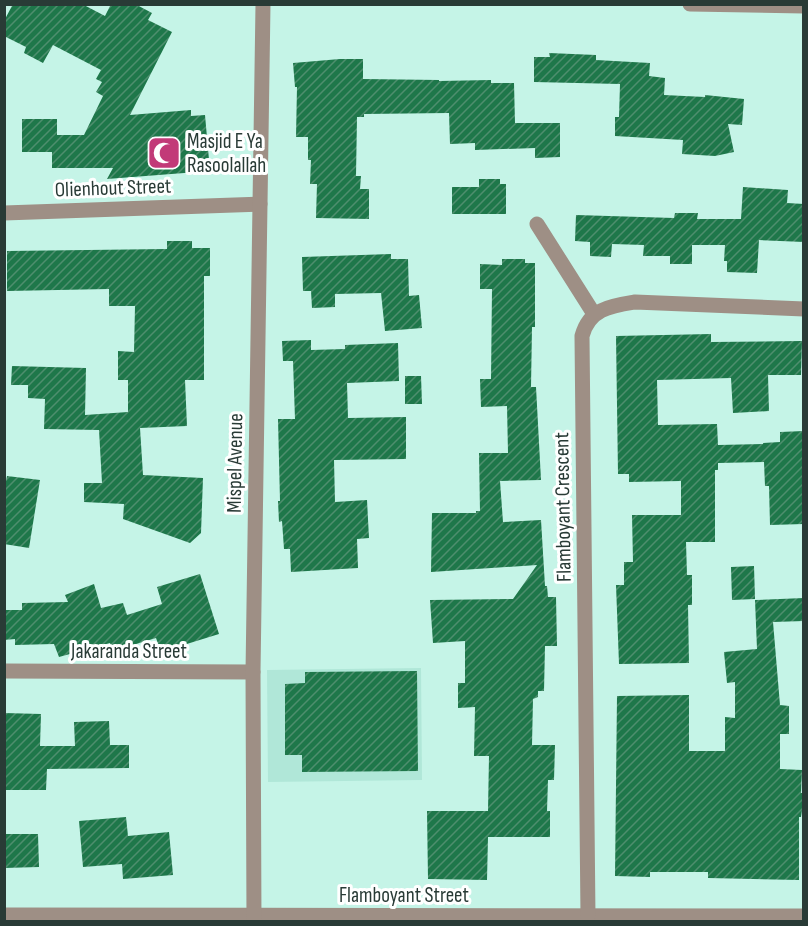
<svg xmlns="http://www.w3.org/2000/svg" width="808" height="926" viewBox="0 0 808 926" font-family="'Sofia Sans Condensed',sans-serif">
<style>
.built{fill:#b0e7d8}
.building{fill:url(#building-hatch)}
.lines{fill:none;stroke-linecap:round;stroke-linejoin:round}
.minor{stroke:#9e8f85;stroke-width:15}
.labels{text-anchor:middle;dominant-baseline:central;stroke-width:6;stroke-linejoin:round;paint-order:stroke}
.poi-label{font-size:21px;fill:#293b36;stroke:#fff;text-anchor:start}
.street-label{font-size:21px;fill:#293b36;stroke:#fff}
</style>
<defs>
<pattern id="building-hatch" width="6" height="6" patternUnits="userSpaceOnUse" patternTransform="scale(1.5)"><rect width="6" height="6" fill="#1e774a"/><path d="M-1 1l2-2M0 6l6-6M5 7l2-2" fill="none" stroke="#4e8e6e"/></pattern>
</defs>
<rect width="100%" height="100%" fill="#c5f4e7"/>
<path class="built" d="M 421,668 L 422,780 L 268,782 L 267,670 Z"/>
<g class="building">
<path d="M 13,4 L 82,4 L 105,16 L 111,4 L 135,4 L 152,13 L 148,20 L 172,32 L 130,115 L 191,110 L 191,116 L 205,115 L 210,171 L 107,179 L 113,168 L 52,168 L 52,152 L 22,152 L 22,119 L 57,119 L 57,135 L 84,135 L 103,96 L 96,92 L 102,82 L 96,79 L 101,70 L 53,45 L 43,63 L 24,53 L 26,47 L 4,36 L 4,21 Z"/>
<path d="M 549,53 L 596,55 L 596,60 L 650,63 L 649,76 L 665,78 L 664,95 L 705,97 L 705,95 L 744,99 L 742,125 L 728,124 L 734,152 L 715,156 L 682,154 L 683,140 L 615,136 L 615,117 L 619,117 L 620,84 L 534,82 L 534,57 L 550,57 Z"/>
<path d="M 340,59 L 363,59 L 363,79 L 439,80 L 439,81 L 491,80 L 491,83 L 514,83 L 515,123 L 560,123 L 560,157 L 535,158 L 535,148 L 475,150 L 475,143 L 450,144 L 449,113 L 364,114 L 364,117 L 357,117 L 356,176 L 361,176 L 360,189 L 369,189 L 369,219 L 316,218 L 317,184 L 310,184 L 311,160 L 308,160 L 308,137 L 296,137 L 297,87 L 295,87 L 293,63 Z"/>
<path d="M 479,179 L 500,179 L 500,184 L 506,184 L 506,214 L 452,214 L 452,187 L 479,187 Z"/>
<path d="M 743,187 L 788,190 L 787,203 L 804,204 L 804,242 L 759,240 L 757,273 L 727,272 L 727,261 L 724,261 L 725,245 L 692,245 L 692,264 L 670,264 L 670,256 L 643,256 L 644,245 L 612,244 L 611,257 L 590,256 L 590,242 L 575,241 L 576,215 L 674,218 L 675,213 L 698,213 L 697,219 L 741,219 Z"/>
<path d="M 167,241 L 192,241 L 192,248 L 210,248 L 210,276 L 204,276 L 204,380 L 185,380 L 187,426 L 140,428 L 143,475 L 203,478 L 201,533 L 190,543 L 123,519 L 124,504 L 84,502 L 84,483 L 102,483 L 99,430 L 44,429 L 45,399 L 28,398 L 28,385 L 11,385 L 12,366 L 86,368 L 85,415 L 128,412 L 128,380 L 118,380 L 118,351 L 134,352 L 135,306 L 109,306 L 109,289 L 7,291 L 7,251 L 167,249 Z"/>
<path d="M 391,254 L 391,259 L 408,259 L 409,296 L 419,295 L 422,328 L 385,331 L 381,293 L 335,294 L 335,307 L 312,308 L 311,291 L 303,291 L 302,257 Z"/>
<path d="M 502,259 L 525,259 L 525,263 L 535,263 L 535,327 L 532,327 L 531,387 L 536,387 L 541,480 L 500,481 L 503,522 L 541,520 L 545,586 L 547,586 L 548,597 L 556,597 L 557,646 L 545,646 L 544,691 L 538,691 L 538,697 L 533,699 L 532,745 L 555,745 L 554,780 L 548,780 L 547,811 L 550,811 L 550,837 L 488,837 L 487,880 L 428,879 L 427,811 L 488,811 L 489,756 L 474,756 L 475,707 L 458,708 L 458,683 L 465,683 L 465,641 L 433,643 L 430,600 L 513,599 L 537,565 L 431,572 L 432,513 L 476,513 L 476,511 L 480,511 L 479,453 L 508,453 L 507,406 L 481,407 L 480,379 L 491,379 L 492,289 L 480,289 L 480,264 L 502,265 Z"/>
<path d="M 711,334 L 711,342 L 802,341 L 801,375 L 768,375 L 769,411 L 733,413 L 731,378 L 657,380 L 658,425 L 717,424 L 718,445 L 763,444 L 763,443 L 780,442 L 780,432 L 804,431 L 804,524 L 770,525 L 769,486 L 765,486 L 764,462 L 718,463 L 718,470 L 715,470 L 715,542 L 686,542 L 687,575 L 692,575 L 692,605 L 688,605 L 689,663 L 619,664 L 616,585 L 624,585 L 624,562 L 633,562 L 632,515 L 681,515 L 681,481 L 629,482 L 629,474 L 618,474 L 616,336 Z"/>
<path d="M 311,340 L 311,350 L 345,349 L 345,345 L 398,343 L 399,381 L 347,383 L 348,418 L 406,417 L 406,459 L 334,460 L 335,502 L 367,500 L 369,538 L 357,539 L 358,568 L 291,572 L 290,549 L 284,549 L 282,521 L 279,522 L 278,501 L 280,501 L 278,419 L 295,419 L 293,361 L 283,361 L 282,341 Z"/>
<path d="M 405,376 L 421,376 L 422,404 L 405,404 Z"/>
<path d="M 7,476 L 40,480 L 29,548 L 4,544 L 4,491 Z"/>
<path d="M 754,566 L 755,599 L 732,600 L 731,567 Z"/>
<path d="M 200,574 L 219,634 L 161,652 L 156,638 L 113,651 L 110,643 L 59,657 L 54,644 L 15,645 L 15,639 L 4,640 L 4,610 L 22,610 L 22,603 L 68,602 L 65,595 L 94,584 L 101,608 L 123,603 L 127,615 L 162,604 L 157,587 Z"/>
<path d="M 804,598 L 804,621 L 773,622 L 780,705 L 789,706 L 789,734 L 780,734 L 780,769 L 802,770 L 801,793 L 804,793 L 804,796 L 801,817 L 799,817 L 799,880 L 708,878 L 708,872 L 650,872 L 650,877 L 615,876 L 617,696 L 689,695 L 689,751 L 725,751 L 725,717 L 735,718 L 735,682 L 727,683 L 724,652 L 757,649 L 755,600 Z"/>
<path d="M 417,671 L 418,771 L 302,772 L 302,755 L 285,755 L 285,684 L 305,683 L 305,672 Z"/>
<path d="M 4,713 L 41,714 L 40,746 L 75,746 L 74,722 L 109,721 L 110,745 L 129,745 L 129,768 L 47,769 L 46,790 L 4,790 Z"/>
<path d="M 126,817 L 128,836 L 169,832 L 173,875 L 123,879 L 122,864 L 83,867 L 79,821 Z"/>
<path d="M 4,834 L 38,834 L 39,867 L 4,868 Z"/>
</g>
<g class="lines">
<g class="minor">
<path d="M 690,4 L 804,6"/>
<path d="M 4,213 L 260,204"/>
<path d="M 537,224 L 594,314"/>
<path d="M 4,671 L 253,672"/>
<path d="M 4,915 L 804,916"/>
<path d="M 588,916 L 582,336 C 589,309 610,306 635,302 L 804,309"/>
<path d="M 254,922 L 253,672 L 263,4"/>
</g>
</g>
<defs>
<g id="mosque-square" transform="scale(1.725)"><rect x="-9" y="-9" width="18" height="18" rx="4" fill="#c23a78" stroke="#fff"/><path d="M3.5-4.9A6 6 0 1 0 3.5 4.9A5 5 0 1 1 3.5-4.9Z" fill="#fff"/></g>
</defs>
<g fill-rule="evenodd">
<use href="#mosque-square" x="164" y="153"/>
</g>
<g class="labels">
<g class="poi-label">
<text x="187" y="141">Masjid E Ya<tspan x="187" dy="24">Rasoolallah</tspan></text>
</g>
<g class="street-label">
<text transform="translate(113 188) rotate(-2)">Olienhout Street</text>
<text transform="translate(235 463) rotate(-89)">Mispel Avenue</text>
<text transform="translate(563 507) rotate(-91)">Flamboyant Crescent</text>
<text x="129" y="651">Jakaranda Street</text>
<text x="404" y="895">Flamboyant Street</text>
</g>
</g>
<rect width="808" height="926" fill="none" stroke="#293b36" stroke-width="12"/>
</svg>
